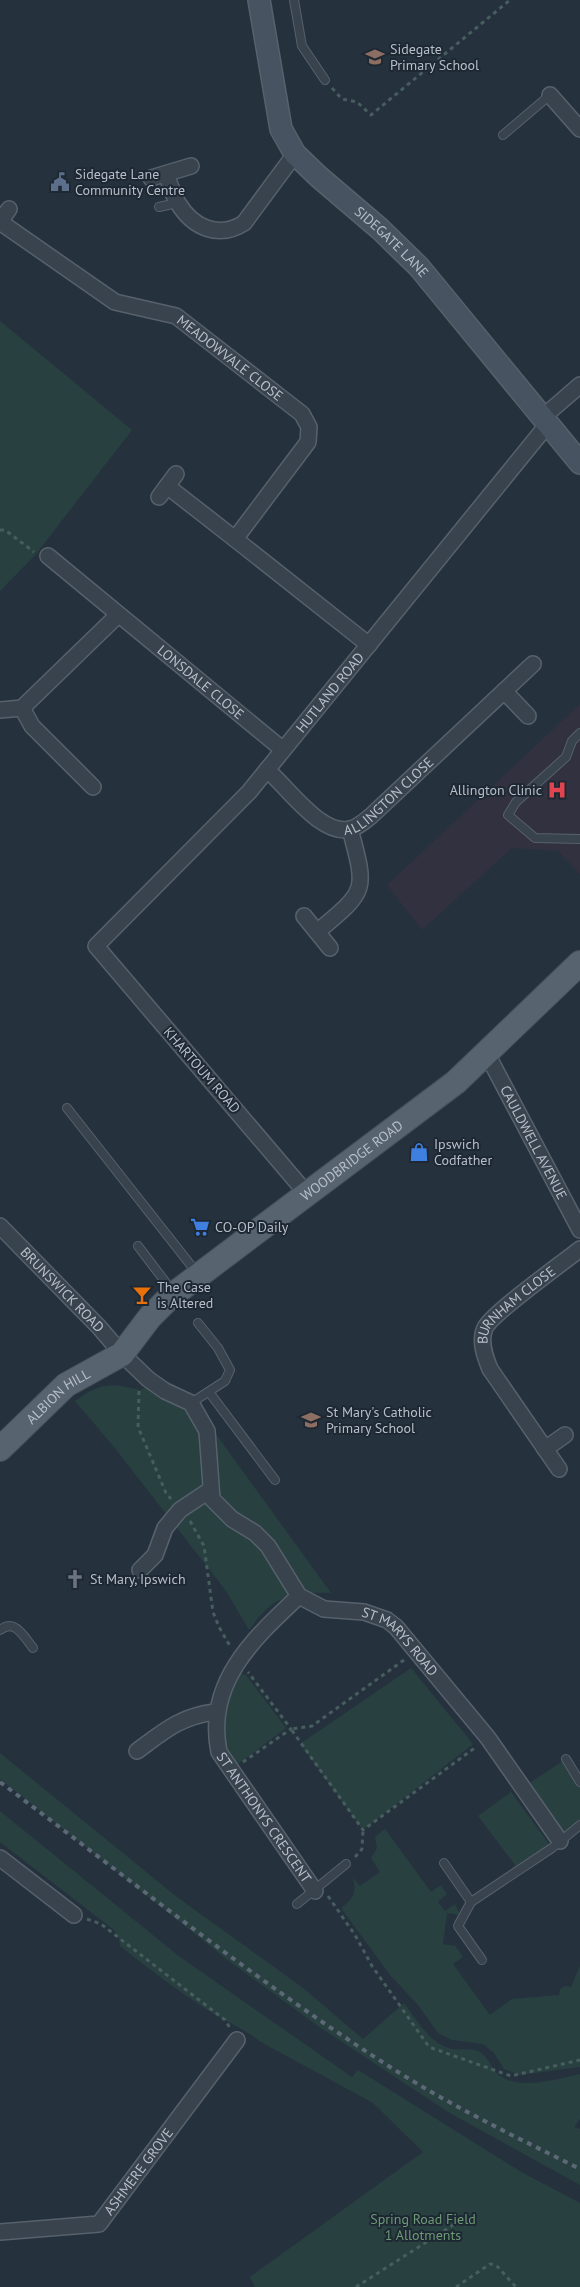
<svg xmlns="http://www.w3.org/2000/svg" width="580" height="2287" viewBox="0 0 580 2287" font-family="'PT Sans',sans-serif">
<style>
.medical{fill:#32313f}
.green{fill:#284040}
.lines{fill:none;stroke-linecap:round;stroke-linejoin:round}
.lane-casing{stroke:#57616c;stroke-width:10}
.street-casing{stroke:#57616c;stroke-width:18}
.secondary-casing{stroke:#57616c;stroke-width:24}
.primary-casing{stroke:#464f5a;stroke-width:26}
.path{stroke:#475d5e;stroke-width:3;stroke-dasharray:4 4;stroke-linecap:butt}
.lane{stroke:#39434e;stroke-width:8}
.street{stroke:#39434e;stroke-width:15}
.secondary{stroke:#485361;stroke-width:21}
.primary{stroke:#57636e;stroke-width:24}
.rail{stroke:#5c6875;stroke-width:4;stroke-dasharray:5 5;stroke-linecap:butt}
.labels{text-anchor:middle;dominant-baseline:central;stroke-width:4;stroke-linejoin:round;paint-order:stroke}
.poi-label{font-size:14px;fill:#b6bec9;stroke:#1e2833;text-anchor:start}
.street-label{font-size:14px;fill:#b6bec9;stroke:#1e2833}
.park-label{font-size:14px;fill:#6d9975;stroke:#1e2833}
</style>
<rect width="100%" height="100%" fill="#25323e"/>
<path class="medical" d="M 580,704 L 580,874 L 558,851 L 512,848 L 422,930 L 387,885 Z"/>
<g class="green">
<path d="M 0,321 L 132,430 L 36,554 L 0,591 Z"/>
<path d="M 158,1376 L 184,1390 L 331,1593 C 289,1592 273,1596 249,1630 L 226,1591 L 114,1447 L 75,1401 C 101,1382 111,1383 141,1390 Z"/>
<path d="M 411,1668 L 473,1744 L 363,1830 L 300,1744 Z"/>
<path d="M 232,1671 L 246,1675 L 286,1728 L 230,1770 L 216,1741 Z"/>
<path d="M 0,1753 L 177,1897 L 303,1988 L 363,2039 L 404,2003 C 417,2020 430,2045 453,2049 C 461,2050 473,2048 480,2052 C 489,2057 491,2069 499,2075 C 519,2091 557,2079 580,2074 L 580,2119 L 574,2127 L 580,2129 L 580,2185 L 448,2112 L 318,2026 L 229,1961 L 0,1779 Z"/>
<path d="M 566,1759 L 580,1782 L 580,1825 L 560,1841 L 522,1788 Z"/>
<path d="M 511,1792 L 552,1848 L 519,1870 L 478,1816 Z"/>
<path d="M 0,1811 L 180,1957 L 352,2077 L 358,2070 L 523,2173 L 580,2203 L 580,2287 L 255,2287 L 250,2277 L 423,2152 L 373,2103 L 259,2041 C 253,2034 220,2018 209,2011 C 178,1991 149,1969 120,1946 L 119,1938 L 114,1930 L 0,1842 Z"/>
<path d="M 385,1829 L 431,1892 L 441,1885 L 447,1894 L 438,1902 L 445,1911 L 455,1904 L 460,1915 L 447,1913 L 443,1944 L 455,1946 L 463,1957 L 453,1964 L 490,2015 L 512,1999 L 559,1995 L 560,1989 L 564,1986 L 571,1987 L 580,1966 L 580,2067 L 519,2075 L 504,2069 L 494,2053 L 483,2044 L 452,2040 L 438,2033 L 418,2005 L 390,1975 L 341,1908 C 353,1900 358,1890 352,1877 L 360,1886 L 380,1872 L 371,1858 L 377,1848 L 375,1837 Z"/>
</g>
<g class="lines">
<g class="lane-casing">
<g id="lane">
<path d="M 294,0 L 302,46 L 325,80"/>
<path d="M 503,135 L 550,95"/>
<path d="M 159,207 L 177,203"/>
<path d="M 580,733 L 572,741 L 566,757 L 516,802 L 508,815 L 535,838 L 580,839"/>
<path d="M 67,1108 L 197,1273"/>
<path d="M 138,1246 L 173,1292"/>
<path d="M 209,1392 L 275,1480"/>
<path d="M 191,1403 L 225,1381 L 230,1370 L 218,1348 L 198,1323"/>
<path d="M 0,1630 C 15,1618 24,1637 33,1648"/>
<path d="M 566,1759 L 580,1782"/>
<path d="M 444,1863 L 471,1902 L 552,1848 L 580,1825"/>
<path d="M 471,1902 L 458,1926 L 482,1960"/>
<path d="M 297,1904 L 346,1864"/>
</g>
</g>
<g class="street-casing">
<g id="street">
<path d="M 550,95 L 580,129"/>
<path d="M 166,174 C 170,183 172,194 178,203 C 193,228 219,239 244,223 L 295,154"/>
<path d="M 151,178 L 191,166"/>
<path id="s1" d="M 0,222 L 115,302 L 176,316 L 302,414 L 309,427 L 308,442 L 235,539 L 369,645"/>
<path d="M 0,222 L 9,209"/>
<path d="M 543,417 L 580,385"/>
<path d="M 167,486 L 235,539"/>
<path d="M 159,497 L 176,474"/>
<path id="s2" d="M 48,556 L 282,749"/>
<path d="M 504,691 L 528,716"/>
<path d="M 22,708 L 32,726 L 93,787"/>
<path d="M 0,710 L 22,708 L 118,615"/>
<path id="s3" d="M 267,770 C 288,787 321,837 351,829 C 358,827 365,821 371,816 L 533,664"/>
<path d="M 304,916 L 330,948"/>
<path d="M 317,932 C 367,890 367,892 350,829"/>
<path id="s4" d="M 487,1054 L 580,1230"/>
<path id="s5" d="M 307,1194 L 96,946 L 249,792 L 548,424"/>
<path id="s6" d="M 0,1226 L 99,1327 L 122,1354 L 148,1379 L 165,1391 L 191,1403 L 207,1431 L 212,1499 L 232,1519 L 255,1533 L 268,1546 L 299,1596 L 324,1609 L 364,1612 L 387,1620 L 396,1627 L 488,1738 L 560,1841"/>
<path d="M 545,1449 L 565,1435"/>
<path id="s7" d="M 559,1469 L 490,1369 C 485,1357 479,1341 485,1328 C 491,1314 564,1262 580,1249"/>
<path d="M 140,1570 L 155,1555 L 165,1528 L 180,1510 L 210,1490"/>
<path id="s8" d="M 299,1596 C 253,1639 205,1683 219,1752 L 315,1891"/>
<path d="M 137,1751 C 164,1731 181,1716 215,1712"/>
<path d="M 0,1858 L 74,1915"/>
<path id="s9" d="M 0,2232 L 99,2224 L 237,2040"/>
</g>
</g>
<g class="secondary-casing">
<g id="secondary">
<path id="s10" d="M 259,0 L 281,129 L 295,154 L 319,177 L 380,229 L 419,267 L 580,463"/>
</g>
</g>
<g class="primary-casing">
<g id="primary">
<path id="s11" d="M 0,1449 L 66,1385 L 122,1354 L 150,1317 L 170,1297 L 456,1082 L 580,963"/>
</g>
</g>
<g class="path">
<path d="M 332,88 L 342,99 L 357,102 L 371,115 L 510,0"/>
<path d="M 0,530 L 5,530 L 34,552"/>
<path d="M 139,1391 L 138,1427 L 166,1493 L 171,1499"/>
<path d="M 190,1521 L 204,1546 L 213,1612 L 219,1627 L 230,1646"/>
<path d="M 404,1660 L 312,1726 L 291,1729 L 363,1830 L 476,1747"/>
<path d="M 243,1762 L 291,1729 L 248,1672"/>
<path d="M 355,1857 L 362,1849 L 363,1830"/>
<path d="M 328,1896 L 355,1935 L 372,1966 L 429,2047 L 511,2076 L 580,2060"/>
<path d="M 87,1919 L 101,1924 L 225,2020 L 230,2028"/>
<path d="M 356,2287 L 464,2218"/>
<path d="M 456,2287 L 490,2264 L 496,2265 L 516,2287"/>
</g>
<use href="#lane" class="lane"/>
<use href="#street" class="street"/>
<use href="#secondary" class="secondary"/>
<use href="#primary" class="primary"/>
<path class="rail" d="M 0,1782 C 128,1878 253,1979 387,2065 C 449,2105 514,2136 580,2169"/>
</g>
<defs>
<g id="school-bare" transform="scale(1.5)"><path d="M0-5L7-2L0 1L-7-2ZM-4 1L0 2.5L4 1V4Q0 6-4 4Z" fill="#8d6e63" stroke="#1e2833" stroke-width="2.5" paint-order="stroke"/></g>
<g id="civic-bare" transform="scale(1.5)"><path d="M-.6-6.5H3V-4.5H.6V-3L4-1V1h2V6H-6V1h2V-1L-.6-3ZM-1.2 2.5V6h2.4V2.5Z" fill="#5c6f8a" stroke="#1e2833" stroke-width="2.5" paint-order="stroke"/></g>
<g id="hospital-bare" transform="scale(1.5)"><path d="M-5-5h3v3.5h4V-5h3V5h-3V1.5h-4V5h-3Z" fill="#e0444e" stroke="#1e2833" stroke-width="2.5" paint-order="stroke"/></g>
<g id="shop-bare" transform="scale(1.5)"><path d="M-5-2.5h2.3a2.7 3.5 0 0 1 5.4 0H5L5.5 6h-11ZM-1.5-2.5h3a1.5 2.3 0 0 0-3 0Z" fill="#3f7fe0" stroke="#1e2833" stroke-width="2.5" paint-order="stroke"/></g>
<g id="supermarket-bare" transform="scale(1.5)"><path d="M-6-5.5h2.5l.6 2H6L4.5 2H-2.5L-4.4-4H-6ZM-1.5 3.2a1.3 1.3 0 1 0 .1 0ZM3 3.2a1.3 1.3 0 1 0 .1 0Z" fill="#3f7fe0" stroke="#1e2833" stroke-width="2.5" paint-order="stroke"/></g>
<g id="bar-bare" transform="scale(1.5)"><path d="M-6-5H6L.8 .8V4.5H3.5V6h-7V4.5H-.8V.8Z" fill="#e8710a" stroke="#1e2833" stroke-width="2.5" paint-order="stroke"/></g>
<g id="church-bare" transform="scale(1.5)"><path d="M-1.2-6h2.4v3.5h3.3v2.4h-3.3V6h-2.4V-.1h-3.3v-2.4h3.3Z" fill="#6b7280" stroke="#1e2833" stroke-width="2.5" paint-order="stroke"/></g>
</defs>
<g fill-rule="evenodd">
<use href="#school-bare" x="375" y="57"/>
<use href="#civic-bare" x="60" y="182"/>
<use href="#hospital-bare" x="557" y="790"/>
<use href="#shop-bare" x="419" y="1152"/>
<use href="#supermarket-bare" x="200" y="1227"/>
<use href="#bar-bare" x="142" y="1295"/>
<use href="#school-bare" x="311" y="1420"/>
<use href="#church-bare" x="75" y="1579"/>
</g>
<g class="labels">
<g class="poi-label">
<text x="390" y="49">Sidegate<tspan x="390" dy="16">Primary School</tspan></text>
<text x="75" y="174">Sidegate Lane<tspan x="75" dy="16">Community Centre</tspan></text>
<text x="542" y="790" text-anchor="end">Allington Clinic</text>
<text x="434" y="1144">Ipswich<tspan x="434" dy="16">Codfather</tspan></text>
<text x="215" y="1227">CO-OP Daily</text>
<text x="157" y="1287">The Case<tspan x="157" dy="16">is Altered</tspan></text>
<text x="326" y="1412">St Mary's Catholic<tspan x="326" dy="16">Primary School</tspan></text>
<text x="90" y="1579">St Mary, Ipswich</text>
</g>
<g class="street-label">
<text stroke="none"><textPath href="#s10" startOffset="290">SIDEGATE LANE</textPath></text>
<text stroke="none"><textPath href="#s1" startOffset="271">MEADOWVALE CLOSE</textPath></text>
<text stroke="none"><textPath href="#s2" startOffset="198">LONSDALE CLOSE</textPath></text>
<text stroke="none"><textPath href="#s5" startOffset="671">HUTLAND ROAD</textPath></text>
<text stroke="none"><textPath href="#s3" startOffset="156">ALLINGTON CLOSE</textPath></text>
<text transform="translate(202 1070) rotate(49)">KHARTOUM ROAD</text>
<text stroke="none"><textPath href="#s4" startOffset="100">CAULDWELL AVENUE</textPath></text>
<text stroke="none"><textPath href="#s11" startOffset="458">WOODBRIDGE ROAD</textPath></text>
<text stroke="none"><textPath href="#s6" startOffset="89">BRUNSWICK ROAD</textPath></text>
<text stroke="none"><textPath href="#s7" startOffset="201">BURNHAM CLOSE</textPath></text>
<text stroke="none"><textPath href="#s11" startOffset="79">ALBION HILL</textPath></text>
<text stroke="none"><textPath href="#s6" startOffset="611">ST MARYS ROAD</textPath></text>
<text stroke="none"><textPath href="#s8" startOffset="264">ST ANTHONYS CRESCENT</textPath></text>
<text stroke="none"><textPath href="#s9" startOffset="165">ASHMERE GROVE</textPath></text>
</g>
<g class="park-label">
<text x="423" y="2219">Spring Road Field<tspan x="423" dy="16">1 Allotments</tspan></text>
</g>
</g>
</svg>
